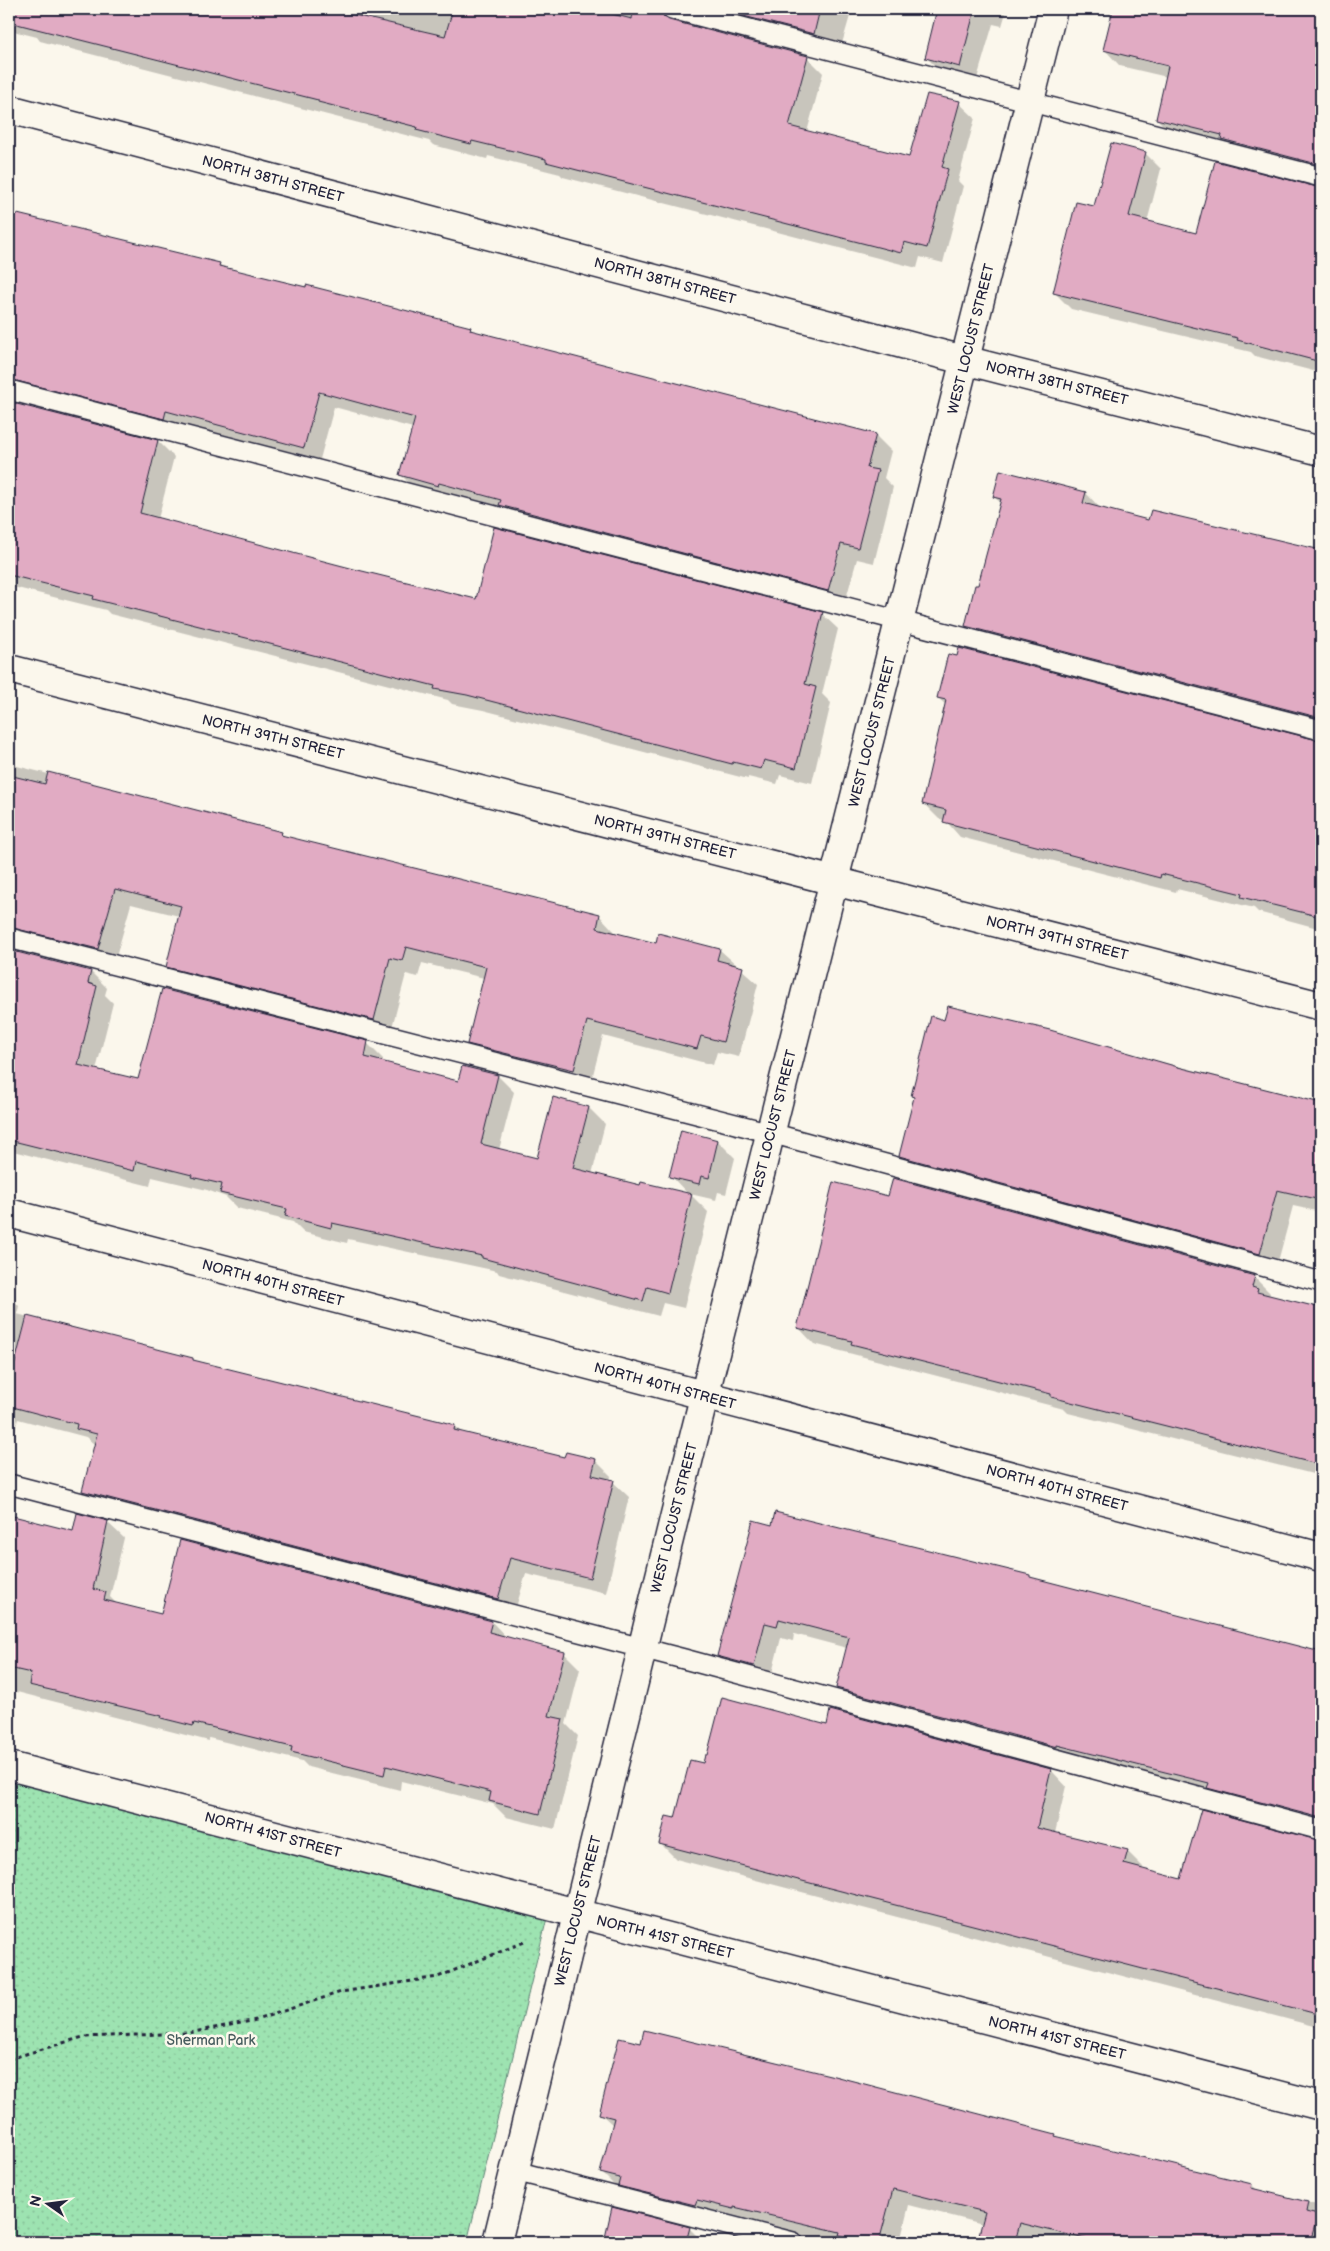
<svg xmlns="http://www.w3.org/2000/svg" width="1330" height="2251" viewBox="0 0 1330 2251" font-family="'Balsamiq Sans',sans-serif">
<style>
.park{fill:url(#park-dots);stroke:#608276}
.shadow{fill:#0003}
.building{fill:#e1abc3;stroke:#22223b}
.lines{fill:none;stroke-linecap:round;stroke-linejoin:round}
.lane-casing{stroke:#22223b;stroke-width:22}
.street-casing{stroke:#22223b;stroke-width:31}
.secondary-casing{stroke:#22223b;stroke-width:31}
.path{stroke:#22223b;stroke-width:3;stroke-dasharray:4 4;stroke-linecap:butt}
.lane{stroke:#fbf7ec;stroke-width:19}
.street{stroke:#fbf7ec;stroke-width:28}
.secondary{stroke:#fbf7ec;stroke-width:28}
.labels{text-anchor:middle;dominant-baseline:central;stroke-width:5;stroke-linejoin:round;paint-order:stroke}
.street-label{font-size:14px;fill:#22223b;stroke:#fbf7ec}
.park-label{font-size:14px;fill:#475c5e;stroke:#fbf7ec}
</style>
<defs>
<pattern id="park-dots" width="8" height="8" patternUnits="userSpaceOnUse" patternTransform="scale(1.25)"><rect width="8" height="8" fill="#9de3b1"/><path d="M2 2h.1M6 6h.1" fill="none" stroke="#87c299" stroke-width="1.8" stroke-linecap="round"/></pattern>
</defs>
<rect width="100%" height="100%" fill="#fbf7ec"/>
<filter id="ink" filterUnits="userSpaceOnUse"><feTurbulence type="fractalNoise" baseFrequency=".02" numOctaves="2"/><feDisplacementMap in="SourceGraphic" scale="10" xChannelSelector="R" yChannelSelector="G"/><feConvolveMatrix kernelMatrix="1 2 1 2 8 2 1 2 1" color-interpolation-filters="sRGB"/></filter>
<g filter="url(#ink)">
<path class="park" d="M 9,1780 L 547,1918 L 467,2242 L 9,2242 Z"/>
<g class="shadow">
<path d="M 9,9 L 852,9 L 841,47 L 685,14 L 676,23 L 807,57 L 823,73 L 807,132 L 910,159 L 959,103 L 975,118 L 958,181 L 963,186 L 943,263 L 920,257 L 917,268 L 563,177 L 560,174 L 488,156 L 487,159 L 433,145 L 429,141 L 40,41 L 37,37 L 9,30 Z"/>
<path d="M 936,9 L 1007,9 L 1002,26 L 993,24 L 976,82 L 942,73 L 926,57 Z"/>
<path d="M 1112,9 L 1321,9 L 1321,176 L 1173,135 L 1157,119 L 1167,77 L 1120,66 L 1105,50 L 1112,19 L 1110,16 Z"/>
<path d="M 1145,153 L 1161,169 L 1147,222 L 1197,234 L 1321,188 L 1321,373 L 1255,356 L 1251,352 L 1071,309 L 1055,293 L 1095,208 Z"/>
<path d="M 9,213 L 219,264 L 224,268 L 470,328 L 474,332 L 875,435 L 891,451 L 884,478 L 893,487 L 874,563 L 857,559 L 844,606 L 417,491 L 401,475 L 413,428 L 334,407 L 319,463 L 17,397 L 13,404 L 158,441 L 174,457 L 158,519 L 477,601 L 822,614 L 838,629 L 822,694 L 831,703 L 812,783 L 780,775 L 777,784 L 748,777 L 748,779 L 483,710 L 452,704 L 448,700 L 110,614 L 106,610 L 9,586 Z"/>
<path d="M 1086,493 L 1101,509 L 1149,521 L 1261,538 L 1262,536 L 1321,551 L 1321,729 L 982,641 L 966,626 L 979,587 L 1001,503 L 994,497 Z"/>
<path d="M 938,698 L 1321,741 L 1321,929 L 1258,912 L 1254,908 L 1177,889 L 1176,892 L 960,837 L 945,820 L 939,819 L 923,803 L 946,705 Z"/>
<path d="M 9,764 L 281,833 L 285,837 L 599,915 L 615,932 L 615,934 L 657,944 L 720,950 L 758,984 L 739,1057 L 717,1052 L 713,1065 L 603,1036 L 590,1086 L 485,1059 L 469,1043 L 484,978 L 422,963 L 418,977 L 406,974 L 390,1035 L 184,982 L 168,966 L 179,916 L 131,904 L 114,964 L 17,946 L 14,952 L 91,972 L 107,988 L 105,995 L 113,1003 L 96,1070 L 139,1081 L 367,1043 L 383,1059 L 383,1063 L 459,1082 L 498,1076 L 514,1092 L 499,1150 L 538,1159 L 554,1099 L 589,1108 L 605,1124 L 592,1174 L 641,1187 L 689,1195 L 671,1176 L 718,1141 L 735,1158 L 726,1194 L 718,1192 L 716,1200 L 690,1194 L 708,1212 L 684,1308 L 663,1303 L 659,1316 L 499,1274 L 497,1271 L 348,1239 L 347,1243 L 303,1232 L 293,1222 L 237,1208 L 226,1197 L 207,1190 L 152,1177 L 150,1186 L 9,1150 Z"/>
<path d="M 948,1007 L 1321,1103 L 1321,1212 L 1293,1206 L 1276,1269 L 916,1172 L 900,1156 L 915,1099 L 912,1096 L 945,1021 Z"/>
<path d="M 889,1197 L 1254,1277 L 1270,1293 L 1269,1296 L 1321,1309 L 1321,1476 L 1068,1413 L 1064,1409 L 814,1344 L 798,1327 Z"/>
<path d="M 9,1296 L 19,1306 L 17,1314 L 193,1359 L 196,1362 L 440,1422 L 455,1426 L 462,1433 L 565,1459 L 595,1460 L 611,1476 L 610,1481 L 613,1482 L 629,1497 L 606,1593 L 526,1574 L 514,1614 L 100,1507 L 84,1491 L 95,1445 L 86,1437 L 18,1419 L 9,1455 Z"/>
<path d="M 78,1515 L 108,1523 L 124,1538 L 110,1597 L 117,1604 L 162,1616 L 492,1622 L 507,1638 L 564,1653 L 580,1669 L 566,1724 L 578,1736 L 555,1829 L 506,1817 L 493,1804 L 401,1781 L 400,1790 L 308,1767 L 302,1761 L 209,1738 L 209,1741 L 9,1690 L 9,1516 L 74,1532 Z"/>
<path d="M 754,1522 L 1030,1577 L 1032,1579 L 1321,1654 L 1321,1829 L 853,1703 L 837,1688 L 847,1648 L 794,1634 L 793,1641 L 781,1638 L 770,1681 L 734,1672 L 719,1656 Z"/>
<path d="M 828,1726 L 1051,1770 L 1066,1786 L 1055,1833 L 1127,1851 L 1143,1867 L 1142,1870 L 1182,1880 L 1321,1841 L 1321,2028 L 676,1859 L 660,1843 L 676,1820 L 704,1765 Z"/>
<path d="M 613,2058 L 1055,2135 L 1057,2138 L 1252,2185 L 1257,2190 L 1321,2206 L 1321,2242 L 978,2242 L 983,2224 L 909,2205 L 900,2242 L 803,2242 L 795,2234 L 619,2190 L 602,2173 L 614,2126 L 601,2114 Z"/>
<path d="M 613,2209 L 689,2228 L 703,2242 L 605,2242 Z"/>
</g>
<g class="building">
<path d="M 9,9 L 328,9 L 445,36 L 453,9 L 592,9 L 632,19 L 633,9 L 661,9 L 664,17 L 669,20 L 808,56 L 789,126 L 909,157 L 927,94 L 960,101 L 942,167 L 948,169 L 927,248 L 904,242 L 901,253 L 546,162 L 546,159 L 472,141 L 471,144 L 416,130 L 417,127 L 318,102 L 318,100 L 9,22 Z"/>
<path d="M 716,9 L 820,9 L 814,34 Z"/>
<path d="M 937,9 L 975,9 L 960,67 L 925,58 Z"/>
<path d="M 1113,9 L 1321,9 L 1321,165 L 1221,139 L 1222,135 L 1156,119 L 1168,66 L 1103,50 Z"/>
<path d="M 1111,143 L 1146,152 L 1129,216 L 1196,233 L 1215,161 L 1321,188 L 1321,362 L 1237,340 L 1238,338 L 1053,293 L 1076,202 L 1094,206 Z"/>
<path d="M 9,212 L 220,263 L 219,266 L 306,287 L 306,285 L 471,327 L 470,330 L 876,434 L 867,468 L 878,470 L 858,548 L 841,544 L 828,591 L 499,505 L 501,500 L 439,483 L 438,486 L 399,475 L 415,418 L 319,392 L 304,448 L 166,411 L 164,419 L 9,379 Z"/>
<path d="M 9,402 L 158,440 L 140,513 L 358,570 L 476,599 L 494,527 L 823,612 L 805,684 L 816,687 L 796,768 L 764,760 L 761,769 L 733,762 L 732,764 L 467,695 L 434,689 L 435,686 L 93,599 L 94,596 L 9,575 Z"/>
<path d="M 1000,470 L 1086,492 L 1083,503 L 1148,520 L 1151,510 L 1321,550 L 1321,718 L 965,626 L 975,585 L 978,585 L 1001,499 L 993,497 Z"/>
<path d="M 959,648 L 1321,741 L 1321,917 L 1241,897 L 1242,894 L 1161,874 L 1160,878 L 943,822 L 946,810 L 922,804 L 946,700 L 937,698 L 948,654 L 957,656 Z"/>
<path d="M 48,772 L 282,832 L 281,835 L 600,914 L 597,928 L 656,943 L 658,933 L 720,949 L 717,960 L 743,967 L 723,1042 L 701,1036 L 697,1049 L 587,1021 L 574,1070 L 504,1053 L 467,1044 L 486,967 L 406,947 L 402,961 L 390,958 L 374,1020 L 166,967 L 181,906 L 115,889 L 98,949 L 9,927 L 9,775 L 45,784 Z"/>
<path d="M 9,950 L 91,971 L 88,983 L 97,986 L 78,1065 L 138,1079 L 162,989 L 368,1041 L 365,1057 L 458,1081 L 462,1066 L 498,1075 L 481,1144 L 537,1158 L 553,1097 L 589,1107 L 573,1168 L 640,1185 L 641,1182 L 692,1194 L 668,1293 L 647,1287 L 643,1301 L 482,1258 L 482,1256 L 332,1223 L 331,1228 L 285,1216 L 287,1209 L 220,1193 L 222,1184 L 191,1177 L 192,1175 L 136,1161 L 134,1171 L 9,1140 Z"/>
<path d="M 948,1006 L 1050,1030 L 1178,1067 L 1321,1103 L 1321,1200 L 1277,1190 L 1260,1254 L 899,1156 L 914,1097 L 911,1096 L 931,1016 L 944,1020 Z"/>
<path d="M 681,1130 L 718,1140 L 709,1178 L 701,1176 L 699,1184 L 669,1177 Z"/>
<path d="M 893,1178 L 1255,1276 L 1252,1287 L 1258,1289 L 1257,1292 L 1321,1308 L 1321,1465 L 1051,1397 L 1051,1394 L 851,1344 L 852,1341 L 797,1328 L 833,1182 L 888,1196 Z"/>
<path d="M 27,1316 L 193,1358 L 193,1360 L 440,1421 L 455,1425 L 454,1430 L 564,1457 L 566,1452 L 596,1459 L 592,1475 L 614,1480 L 590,1578 L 510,1558 L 498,1599 L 82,1491 L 97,1434 L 76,1429 L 77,1424 L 9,1406 L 9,1386 Z"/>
<path d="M 775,1512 L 985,1564 L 1030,1575 L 1030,1577 L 1321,1652 L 1321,1818 L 1207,1788 L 1209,1783 L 1057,1745 L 1057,1747 L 836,1688 L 849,1637 L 779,1619 L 777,1626 L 765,1623 L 754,1666 L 717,1656 L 753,1520 L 772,1525 Z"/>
<path d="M 77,1513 L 108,1521 L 93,1589 L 106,1592 L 104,1600 L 161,1614 L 180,1540 L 492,1621 L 489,1632 L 565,1652 L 549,1716 L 563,1719 L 540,1814 L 489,1801 L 491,1792 L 386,1766 L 384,1775 L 291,1752 L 292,1747 L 194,1723 L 193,1726 L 161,1718 L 162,1716 L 29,1685 L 31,1673 L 9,1668 L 9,1515 L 73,1531 Z"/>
<path d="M 722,1697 L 827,1725 L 830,1710 L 1051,1769 L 1037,1828 L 1128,1850 L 1124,1864 L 1181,1879 L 1201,1809 L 1321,1841 L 1321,2015 L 659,1844 L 666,1816 L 675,1818 L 690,1760 L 703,1763 L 705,1755 L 707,1755 Z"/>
<path d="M 644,2030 L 834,2076 L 1056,2134 L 1055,2136 L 1252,2184 L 1251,2188 L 1308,2202 L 1306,2212 L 1318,2215 L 1310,2242 L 1097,2242 L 1020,2223 L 1015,2242 L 977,2242 L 985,2212 L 893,2189 L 879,2242 L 869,2242 L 839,2235 L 840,2232 L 734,2207 L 734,2209 L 697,2200 L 695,2205 L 618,2186 L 620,2178 L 600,2173 L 614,2118 L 599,2114 L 619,2038 L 641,2043 Z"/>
<path d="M 612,2207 L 690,2227 L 686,2242 L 604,2242 Z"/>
</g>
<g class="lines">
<g class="lane-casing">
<g id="lane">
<path d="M 672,9 L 1321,177"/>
<path d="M 9,390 L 1321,730"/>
<path d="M 9,938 L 771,1133 L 1321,1282"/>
<path d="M 9,1484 L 684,1659 L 1321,1830"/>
<path d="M 515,2171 L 793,2242"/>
</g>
</g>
<g class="street-casing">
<g id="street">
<path d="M 9,109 L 921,349 L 1321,451"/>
<path d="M 9,669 L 1321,1006"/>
<path d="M 9,1213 L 1321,1557"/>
<path d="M 9,1766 L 1321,2106"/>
</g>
</g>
<g class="secondary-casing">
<path id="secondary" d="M 497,2242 L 693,1441 L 1053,9"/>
</g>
<path class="path" d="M 9,2059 L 83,2037 L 189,2033 L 256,2020 L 341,1992 L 438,1977 L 524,1942"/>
<use href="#lane" class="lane"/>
<use href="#street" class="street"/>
<use href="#secondary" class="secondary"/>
</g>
</g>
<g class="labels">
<g class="street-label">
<text transform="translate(273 179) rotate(15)">NORTH 38TH STREET</text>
<text transform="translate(665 281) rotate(15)">NORTH 38TH STREET</text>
<text transform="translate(971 339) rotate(-76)">WEST LOCUST STREET</text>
<text transform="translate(1057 383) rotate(14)">NORTH 38TH STREET</text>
<text transform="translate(872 732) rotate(-76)">WEST LOCUST STREET</text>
<text transform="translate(273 737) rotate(14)">NORTH 39TH STREET</text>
<text transform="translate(665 837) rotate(14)">NORTH 39TH STREET</text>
<text transform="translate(1057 938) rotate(14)">NORTH 39TH STREET</text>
<text transform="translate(773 1125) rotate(-76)">WEST LOCUST STREET</text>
<text transform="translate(273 1283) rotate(15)">NORTH 40TH STREET</text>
<text transform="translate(665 1386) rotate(15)">NORTH 40TH STREET</text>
<text transform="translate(1057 1488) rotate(15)">NORTH 40TH STREET</text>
<text transform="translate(674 1518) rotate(-76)">WEST LOCUST STREET</text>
<text transform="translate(273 1835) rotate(15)">NORTH 41ST STREET</text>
<text transform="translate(578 1911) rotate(-76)">WEST LOCUST STREET</text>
<text transform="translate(665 1937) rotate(14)">NORTH 41ST STREET</text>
<text transform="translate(1057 2038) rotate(14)">NORTH 41ST STREET</text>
</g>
<g class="park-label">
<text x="211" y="2040">Sherman Park</text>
</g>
</g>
<rect width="1330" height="2251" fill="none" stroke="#fbf7ec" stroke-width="30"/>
<rect x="15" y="15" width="1300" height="2221" fill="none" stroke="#22223b" stroke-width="2" filter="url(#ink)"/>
<g transform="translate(48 2204) rotate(284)" stroke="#fbf7ec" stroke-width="4" paint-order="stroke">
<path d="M0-4L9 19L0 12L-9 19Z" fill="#22223b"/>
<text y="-8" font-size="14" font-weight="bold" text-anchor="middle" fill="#22223b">N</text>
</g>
</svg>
